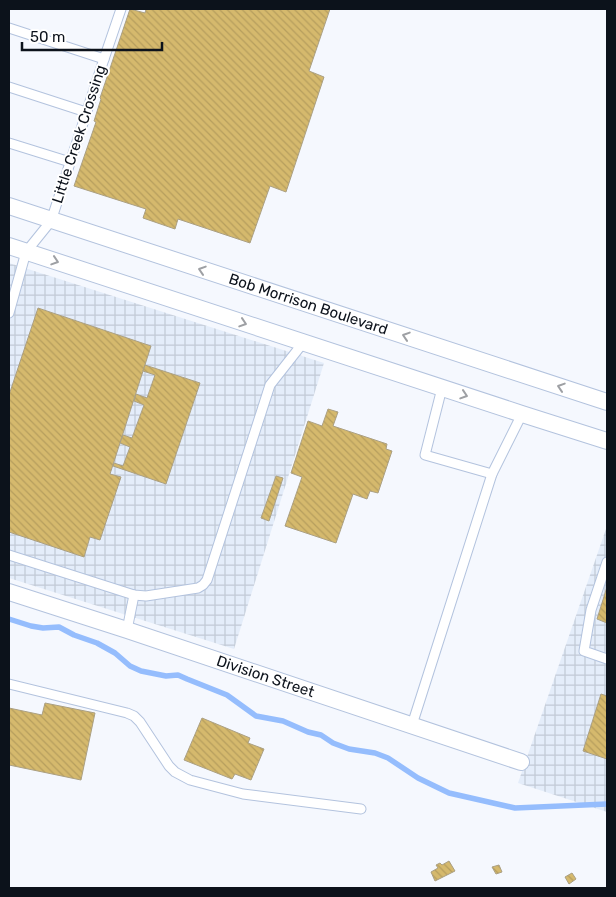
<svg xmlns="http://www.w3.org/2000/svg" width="616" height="897" viewBox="0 0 616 897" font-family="Rubik,sans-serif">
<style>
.industrial{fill:url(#industrial-grid)}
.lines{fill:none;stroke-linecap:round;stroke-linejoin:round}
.stream{stroke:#95bdfd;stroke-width:5.5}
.building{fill:url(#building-back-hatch);stroke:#aba083}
.lane-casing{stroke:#b3c3de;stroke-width:11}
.street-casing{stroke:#b3c3de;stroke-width:18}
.lane{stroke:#fff;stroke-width:9}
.street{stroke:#fff;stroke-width:16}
.oneway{stroke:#9ea0a4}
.labels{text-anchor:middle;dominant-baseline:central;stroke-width:4;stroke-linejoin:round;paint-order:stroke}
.street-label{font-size:15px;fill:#0c121b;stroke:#fff}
</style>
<defs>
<pattern id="industrial-grid" width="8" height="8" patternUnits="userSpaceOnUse" patternTransform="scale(1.25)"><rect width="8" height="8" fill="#e4edfa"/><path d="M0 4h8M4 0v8" fill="none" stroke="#c2cad6"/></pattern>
<pattern id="building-back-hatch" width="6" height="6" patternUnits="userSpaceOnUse" patternTransform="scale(1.25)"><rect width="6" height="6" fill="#d5b96d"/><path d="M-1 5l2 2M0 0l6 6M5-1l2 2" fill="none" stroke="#b69e5e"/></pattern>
</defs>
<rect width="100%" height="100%" fill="#f5f8fe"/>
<g class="industrial">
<path d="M 9,263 L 324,363 L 234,649 L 9,578 Z"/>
<path d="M 607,526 L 607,812 L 518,783 Z"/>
</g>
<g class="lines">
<path class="stream" d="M 9,619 L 31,626 L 43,628 L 59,627 L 74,635 L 97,643 L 115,653 L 130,666 L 141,671 L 166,676 L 178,675 L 187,679 L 227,695 L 256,716 L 283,721 L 308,732 L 321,735 L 333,743 L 349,749 L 375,753 L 388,758 L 418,778 L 449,793 L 515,808 L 607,804"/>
</g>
<g class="building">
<path d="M 130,9 L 145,13 L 146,9 L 330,9 L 309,71 L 324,77 L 286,192 L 270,186 L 250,243 L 178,219 L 175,229 L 143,218 L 146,209 L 74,186 L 96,122 L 94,121 L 101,99 L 100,98 Z"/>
<path d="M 38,308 L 151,346 L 110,474 L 121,477 L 100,540 L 90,537 L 84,557 L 9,532 L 9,395 Z"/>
<path d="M 145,365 L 200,383 L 166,484 L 113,466 L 114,463 L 123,466 L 130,447 L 120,443 L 123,435 L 132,438 L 144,405 L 134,401 L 136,394 L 147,398 L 155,375 L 143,371 Z"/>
<path d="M 328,409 L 338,412 L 333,426 L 387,444 L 386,449 L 392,451 L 378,493 L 370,491 L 367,499 L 353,494 L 336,543 L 285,526 L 302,477 L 291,473 L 308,421 L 322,426 Z"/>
<path d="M 276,476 L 283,478 L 269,521 L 261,518 Z"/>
<path d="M 607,587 L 607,623 L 597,619 Z"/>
<path d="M 601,694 L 607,696 L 607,759 L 583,751 Z"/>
<path d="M 45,703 L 95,713 L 81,780 L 9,765 L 9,708 L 42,715 Z"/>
<path d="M 202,718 L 250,738 L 248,743 L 264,749 L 251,780 L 235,774 L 232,779 L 184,760 Z"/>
<path d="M 449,861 L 455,871 L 435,881 L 431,872 L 438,868 L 436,865 L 440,863 L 442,865 Z"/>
<path d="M 499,865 L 502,872 L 496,874 L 492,867 Z"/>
<path d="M 572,873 L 576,879 L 569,884 L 565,877 Z"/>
</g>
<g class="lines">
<g class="lane-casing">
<g id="lane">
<path d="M 9,28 L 104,59"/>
<path d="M 9,87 L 86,112"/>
<path d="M 9,143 L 70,162"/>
<path d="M 9,313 L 26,252 L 51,221 L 104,59 L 121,9"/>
<path d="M 442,388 L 425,455 L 492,474"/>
<path d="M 9,555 L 134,595 L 146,596 L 198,588 L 203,585 L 207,580 L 270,385 L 303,343"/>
<path d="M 607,562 L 591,610 L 584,651 L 607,659"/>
<path d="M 127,630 L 134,595"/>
<path d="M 9,684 L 127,713 L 134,716 L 140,722 L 169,766 L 175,772 L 190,780 L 243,794 L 361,809"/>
<path d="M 412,725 L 492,474 L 522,414"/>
</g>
</g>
<g class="street-casing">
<g id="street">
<path id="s1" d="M 9,206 L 607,402"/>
<path d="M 9,246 L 522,414 L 607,441"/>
<path id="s2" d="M 9,592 L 127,630 L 521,762"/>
</g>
</g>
<use href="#lane" class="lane"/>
<use href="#street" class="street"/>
</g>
<defs><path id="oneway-chevron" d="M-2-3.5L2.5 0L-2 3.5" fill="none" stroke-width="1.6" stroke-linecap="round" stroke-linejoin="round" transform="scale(1.25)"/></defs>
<g class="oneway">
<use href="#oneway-chevron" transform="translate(55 261) rotate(18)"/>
<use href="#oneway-chevron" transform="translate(202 270) rotate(-162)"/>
<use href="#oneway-chevron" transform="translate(243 323) rotate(18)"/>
<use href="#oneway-chevron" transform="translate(406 336) rotate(-162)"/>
<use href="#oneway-chevron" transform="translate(561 387) rotate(-162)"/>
<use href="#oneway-chevron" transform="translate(464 395) rotate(18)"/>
</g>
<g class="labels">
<g class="street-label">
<text transform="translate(79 134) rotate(-72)">Little Creek Crossing</text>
<text stroke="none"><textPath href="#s1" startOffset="315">Bob Morrison Boulevard</textPath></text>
<text stroke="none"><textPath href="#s2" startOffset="270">Division Street</textPath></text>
</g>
</g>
<rect width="616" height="897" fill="none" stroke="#0c121b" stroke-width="20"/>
<path d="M22 42v8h140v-8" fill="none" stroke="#0c121b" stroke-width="2.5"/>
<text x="30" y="42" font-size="15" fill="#0c121b" stroke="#ffffff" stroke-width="4" paint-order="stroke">50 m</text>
</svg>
